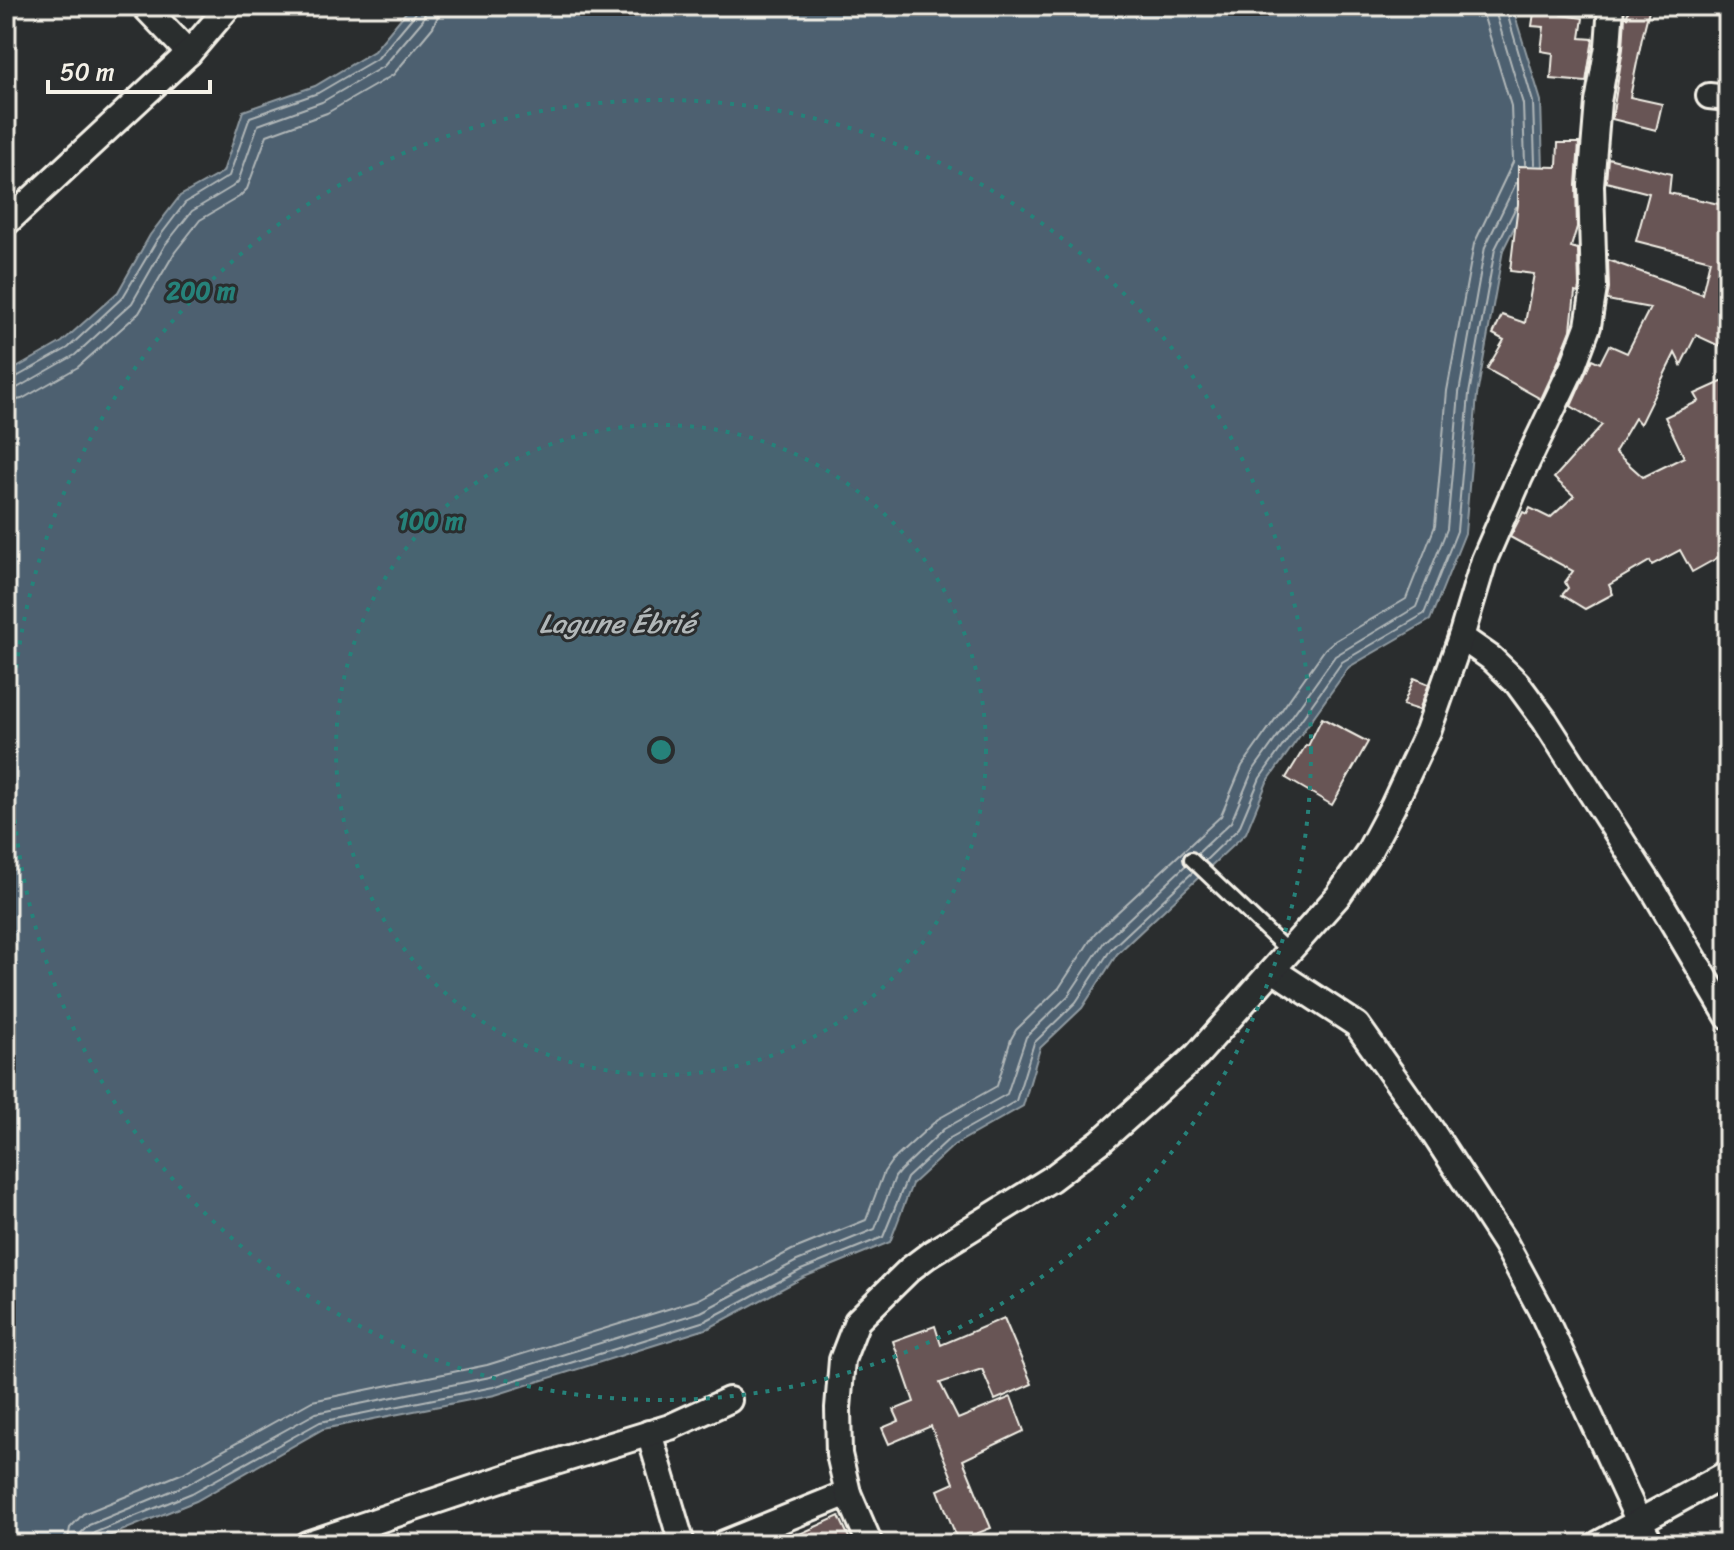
<svg xmlns="http://www.w3.org/2000/svg" width="1734" height="1550" viewBox="0 0 1734 1550" font-family="Sriracha,sans-serif">
<style>
.water{fill:#4d6070;stroke:#909aa0;stroke-width:2}
.lines{fill:none;stroke-linecap:round;stroke-linejoin:round}
.shore{stroke:#b1b7b8;stroke-width:2}
.building{fill:#685555;stroke:#f4f1e8;stroke-width:2}
.lane-casing{stroke:#f4f1e8;stroke-width:18}
.street-casing{stroke:#f4f1e8;stroke-width:30}
.lane{stroke:#2a2d2e;stroke-width:12}
.street{stroke:#2a2d2e;stroke-width:24}
.ring{fill:none;stroke:#26827a;stroke-width:4;stroke-dasharray:4 8}
.labels{text-anchor:middle;dominant-baseline:central;stroke-width:6;stroke-linejoin:round;paint-order:stroke}
.water-label{font-size:28px;font-style:italic;fill:#b1b7b8;stroke:#2a2d2e}
.centre{fill:#26827a;stroke:#2a2d2e;stroke-width:4}
.ring-label{font-size:24px;text-anchor:middle;font-weight:bold;fill:#26827a;stroke:#2a2d2e;stroke-width:6;stroke-linejoin:round;paint-order:stroke}
</style>
<rect width="100%" height="100%" fill="#2a2d2e"/>
<filter id="ink" filterUnits="userSpaceOnUse"><feTurbulence type="fractalNoise" baseFrequency=".0125" numOctaves="2"/><feDisplacementMap in="SourceGraphic" scale="16" xChannelSelector="R" yChannelSelector="G"/><feConvolveMatrix kernelMatrix="1 2 1 2 8 2 1 2 1" color-interpolation-filters="sRGB"/></filter>
<g filter="url(#ink)">
<path class="water" d="M 411,6 L 1512,6 L 1541,101 L 1543,169 L 1503,250 L 1477,395 L 1465,533 L 1430,620 L 1349,667 L 1267,782 L 1246,833 L 1117,954 L 1082,1008 L 1040,1048 L 1023,1106 L 954,1145 L 912,1184 L 890,1242 L 804,1277 L 709,1328 L 495,1395 L 323,1429 L 196,1501 L 89,1544 L 6,1544 L 6,374 L 62,342 L 118,292 L 150,235 L 180,196 L 223,172 L 243,111 L 315,86 L 374,51 Z"/>
<g class="lines">
<g class="shore">
<path d="M 1495,6 L 1496,14 L 1523,104 L 1525,164"/>
<path d="M 1505,6 L 1533,102 L 1535,164"/>
<path d="M 6,380 L 13,379 L 68,348 L 123,297 L 157,240 L 185,203 L 229,176 L 250,117 L 318,93 L 378,58 L 415,14 L 417,6"/>
<path d="M 6,390 L 17,388 L 75,355 L 132,303 L 165,245 L 192,211 L 232,187 L 238,182 L 258,125 L 322,102 L 384,66 L 423,20 L 427,6"/>
<path d="M 6,402 L 22,399 L 78,367 L 139,313 L 175,252 L 200,220 L 239,197 L 247,189 L 267,135 L 327,113 L 393,75 L 433,27 L 438,16 L 439,6"/>
<path d="M 1197,854 L 1231,822 L 1252,772 L 1335,656 L 1416,607 L 1447,529 L 1459,393 L 1485,247 L 1516,183"/>
<path d="M 1205,861 L 1239,828 L 1260,778 L 1342,662 L 1424,614 L 1457,531 L 1469,394 L 1495,249 L 1516,207"/>
<path d="M 67,1544 L 70,1528 L 83,1514 L 183,1473 L 312,1401 L 487,1365 L 697,1300 L 792,1250 L 866,1220 L 884,1172 L 891,1162 L 938,1119 L 997,1086 L 1011,1039 L 1016,1030 L 1059,988 L 1095,933 L 1221,816 L 1242,766 L 1325,649 L 1333,642 L 1406,599 L 1435,526 L 1447,391 L 1474,244 L 1513,162 L 1511,106 L 1484,17 L 1483,6"/>
<path d="M 79,1544 L 81,1533 L 89,1525 L 188,1484 L 316,1413 L 490,1377 L 701,1312 L 797,1261 L 875,1229 L 895,1177 L 900,1171 L 944,1129 L 1007,1094 L 1026,1037 L 1068,996 L 1104,942 L 1186,865"/>
<path d="M 89,1544 L 90,1538 L 94,1533 L 192,1493 L 320,1422 L 493,1387 L 705,1321 L 801,1270 L 883,1237 L 907,1178 L 950,1138 L 1016,1101 L 1034,1043 L 1076,1002 L 1111,949 L 1193,872"/>
</g>
</g>
<g class="building">
<path d="M 1535,6 L 1562,6 L 1562,15 L 1583,18 L 1580,38 L 1593,39 L 1586,82 L 1551,79 L 1553,53 L 1541,51 L 1544,27 L 1532,26 Z"/>
<path d="M 1629,6 L 1650,6 L 1642,38 L 1630,97 L 1662,104 L 1656,130 L 1612,119 L 1623,49 L 1625,16 L 1627,17 Z"/>
<path d="M 1558,143 L 1579,143 L 1576,185 L 1577,227 L 1571,247 L 1578,249 L 1579,287 L 1578,293 L 1575,292 L 1571,330 L 1559,360 L 1541,399 L 1487,369 L 1504,340 L 1493,334 L 1502,315 L 1525,323 L 1534,274 L 1510,271 L 1518,204 L 1518,166 L 1557,167 Z"/>
<path d="M 1608,158 L 1671,174 L 1669,193 L 1728,206 L 1728,350 L 1696,335 L 1681,365 L 1675,353 L 1640,424 L 1635,418 L 1615,452 L 1643,477 L 1684,457 L 1665,417 L 1699,401 L 1695,394 L 1728,379 L 1728,552 L 1692,572 L 1680,550 L 1652,565 L 1650,561 L 1609,585 L 1613,594 L 1585,609 L 1562,595 L 1568,588 L 1565,582 L 1573,571 L 1510,537 L 1523,512 L 1527,514 L 1530,508 L 1550,518 L 1574,496 L 1554,478 L 1602,425 L 1571,406 L 1592,359 L 1600,363 L 1609,345 L 1627,353 L 1650,308 L 1607,300 L 1609,288 L 1608,260 L 1702,294 L 1710,260 L 1636,241 L 1649,193 L 1606,182 Z"/>
<path d="M 1414,678 L 1429,684 L 1419,710 L 1403,705 Z"/>
<path d="M 1322,718 L 1368,742 L 1332,805 L 1286,778 L 1306,745 L 1308,746 Z"/>
<path d="M 1004,1318 L 1032,1384 L 995,1400 L 982,1369 L 940,1383 L 958,1419 L 1011,1397 L 1024,1431 L 963,1460 L 991,1528 L 958,1541 L 938,1490 L 954,1483 L 931,1426 L 889,1444 L 882,1428 L 899,1421 L 894,1410 L 914,1402 L 893,1341 L 935,1326 L 941,1345 Z"/>
<path d="M 839,1516 L 852,1544 L 778,1544 Z"/>
</g>
<g class="lines">
<g class="lane-casing">
<path id="lane" d="M 1191,859 L 1289,952"/>
</g>
<g class="street-casing">
<g id="street">
<path d="M 144,6 L 189,53"/>
<path d="M 1709,96 L 1728,98"/>
<path d="M 6,223 L 189,53 L 229,6"/>
<path d="M 1461,637 L 1491,658 L 1517,683 L 1545,721 L 1654,891 L 1728,1016"/>
<path d="M 1273,970 L 1357,1025 L 1432,1131 L 1505,1243 L 1542,1312 L 1639,1522 L 1652,1544"/>
<path d="M 649,1433 L 682,1544"/>
<path d="M 307,1544 L 507,1477 L 670,1427 L 729,1400"/>
<path d="M 722,1544 L 848,1493"/>
<path d="M 870,1544 L 848,1493 L 839,1454 L 838,1408 L 842,1360 L 857,1321 L 910,1269 L 930,1254 L 1051,1179 L 1101,1141 L 1196,1056 L 1338,896 L 1369,851 L 1393,806 L 1428,731 L 1461,637 L 1484,560 L 1520,477 L 1573,366 L 1588,326 L 1594,288 L 1591,185 L 1598,102 L 1608,46 L 1611,6"/>
<path d="M 1598,1544 L 1728,1473"/>
</g>
</g>
<use href="#lane" class="lane"/>
<use href="#street" class="street"/>
</g>
</g>
<circle cx="661" cy="750" r="325" fill="#26827a" fill-opacity=".12"/>
<g class="ring">
<circle cx="661" cy="750" r="325"/>
<circle cx="661" cy="750" r="650"/>
</g>
<g class="labels">
<g class="water-label">
<text x="617" y="623">Lagune Ébrié</text>
</g>
</g>
<circle cx="661" cy="750" r="12" class="centre"/>
<g class="ring-label">
<text x="201" y="299">200 m</text>
<text x="431" y="529">100 m</text>
</g>
<rect width="1734" height="1550" fill="none" stroke="#2a2d2e" stroke-width="32"/>
<rect x="16" y="16" width="1702" height="1518" fill="none" stroke="#f4f1e8" stroke-width="3" filter="url(#ink)"/>
<path d="M48 80v12h162v-12" fill="none" stroke="#f4f1e8" stroke-width="4"/>
<text x="60" y="80" font-size="24" fill="#f4f1e8" stroke="#2a2d2e" stroke-width="6" paint-order="stroke">50 m</text>
</svg>
